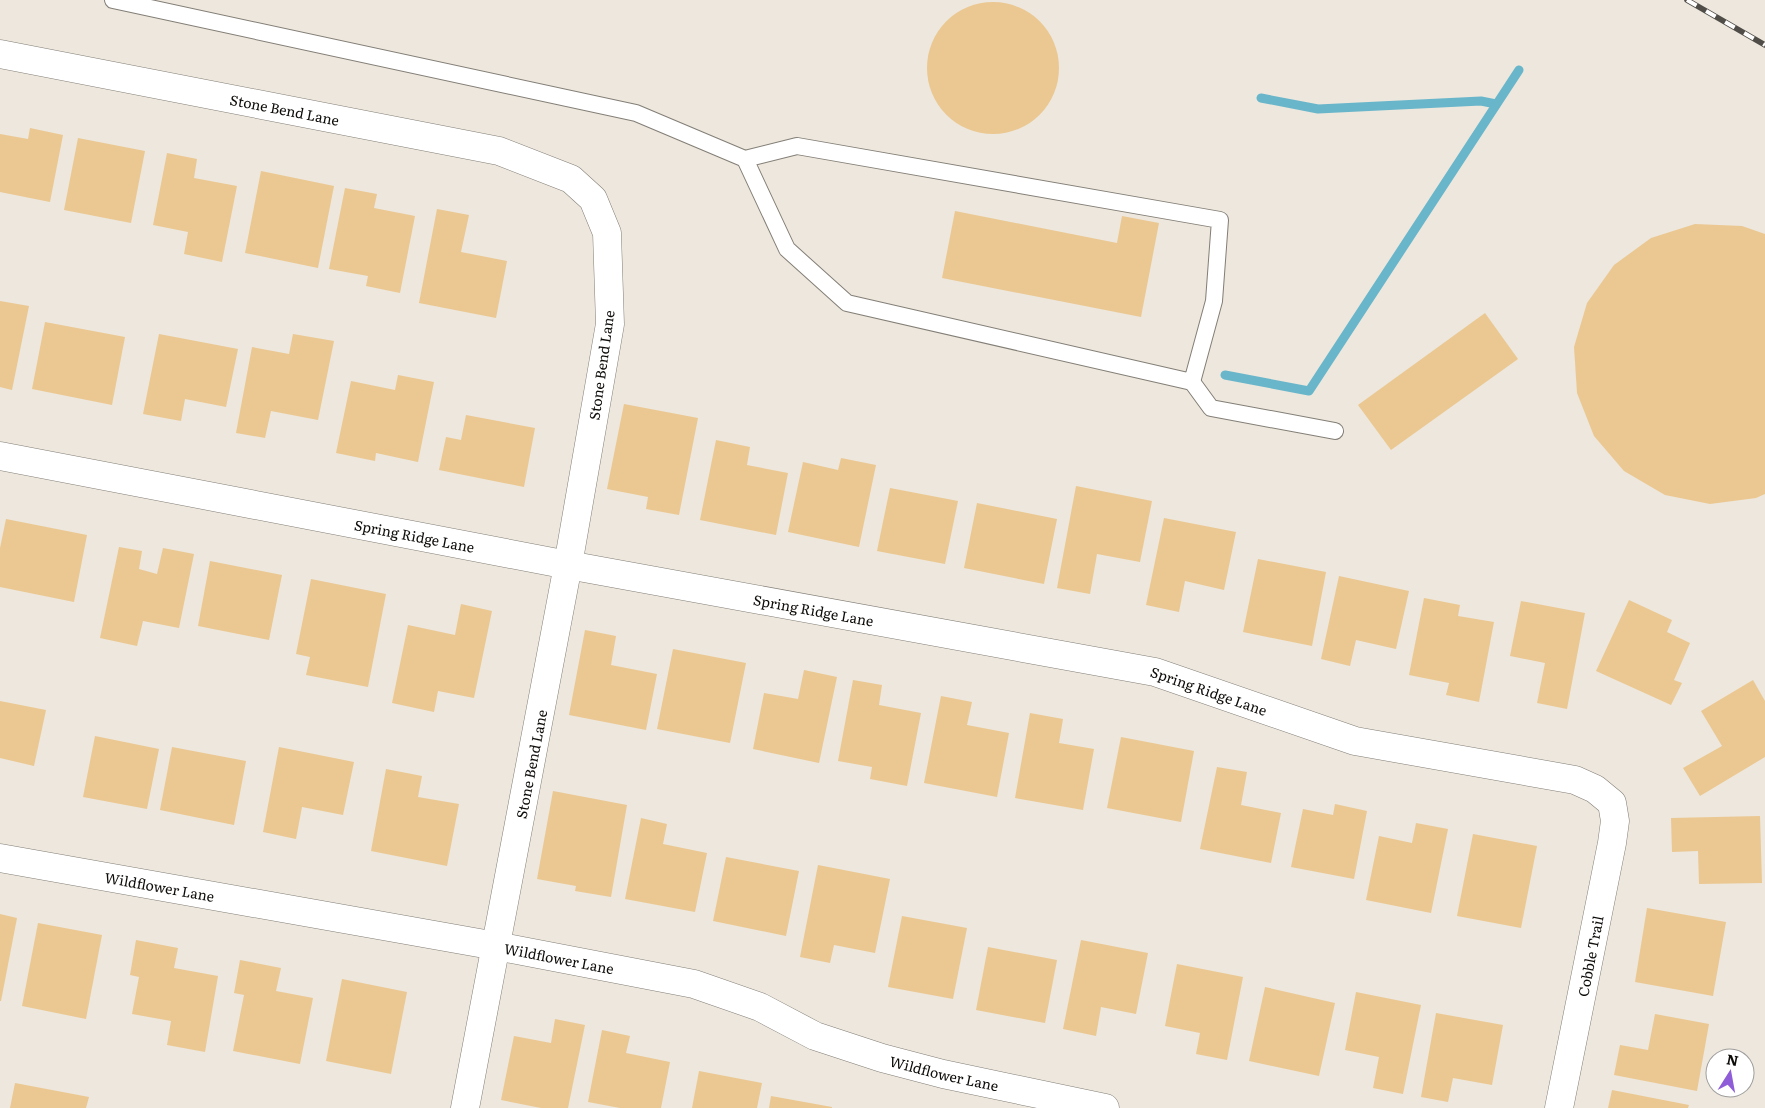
<svg xmlns="http://www.w3.org/2000/svg" width="1765" height="1108" viewBox="0 0 1765 1108" font-family="Literata,serif">
<style>
.lines{fill:none;stroke-linecap:round;stroke-linejoin:round}
.stream{stroke:#69b6cb;stroke-width:9}
.building{fill:#ebc891}
.service-casing{stroke:#837e76;stroke-width:18}
.minor-casing{stroke:#837e76;stroke-width:29}
.service{stroke:#fff;stroke-width:16}
.minor{stroke:#fff;stroke-width:28}
.rail-casing{stroke:#504d48;stroke-width:5.5}
.rail{stroke:#fff;stroke-width:4;stroke-dasharray:11;stroke-linecap:butt}
.labels{text-anchor:middle;dominant-baseline:central;stroke-width:5;stroke-linejoin:round;paint-order:stroke}
.street-label{font-size:14px;fill:#0e0c09;stroke:#fff}
</style>
<rect width="100%" height="100%" fill="#ede7dd"/>
<g class="lines">
<g class="stream">
<path d="M 1261,98 L 1318,109 L 1481,101 L 1496,104"/>
<path d="M 1225,375 L 1309,391 L 1519,70"/>
</g>
</g>
<g class="building">
<circle cx="993" cy="68" r="66"/>
<path d="M 30,128 L 63,135 L 50,202 L 0,192 L 0,134 L 28,139 Z"/>
<path d="M 78,138 L 145,151 L 131,223 L 64,210 Z"/>
<path d="M 167,153 L 197,159 L 194,178 L 237,186 L 222,262 L 184,254 L 188,232 L 153,225 Z"/>
<path d="M 261,171 L 334,186 L 318,268 L 245,253 Z"/>
<path d="M 345,188 L 377,194 L 374,208 L 415,216 L 400,293 L 366,286 L 368,276 L 329,269 Z"/>
<path d="M 437,209 L 469,215 L 461,252 L 507,261 L 496,318 L 419,303 Z"/>
<path d="M 955,211 L 1117,243 L 1122,216 L 1159,223 L 1141,317 L 942,278 Z"/>
<path d="M 1695,224 L 1742,226 L 1765,234 L 1765,494 L 1756,498 L 1710,504 L 1665,495 L 1624,471 L 1594,436 L 1577,393 L 1574,347 L 1587,303 L 1614,265 L 1651,238 Z"/>
<path d="M 0,301 L 29,306 L 12,390 L 0,387 Z"/>
<path d="M 1485,313 L 1518,359 L 1391,450 L 1358,405 Z"/>
<path d="M 45,322 L 125,337 L 112,405 L 32,389 Z"/>
<path d="M 159,334 L 238,349 L 226,407 L 185,399 L 181,421 L 143,414 Z"/>
<path d="M 293,334 L 334,341 L 318,420 L 271,411 L 265,438 L 236,433 L 252,347 L 289,354 Z"/>
<path d="M 398,375 L 434,382 L 418,462 L 376,453 L 375,461 L 336,453 L 351,381 L 395,390 Z"/>
<path d="M 624,404 L 698,418 L 679,515 L 646,509 L 648,497 L 607,489 Z"/>
<path d="M 466,415 L 535,428 L 524,487 L 439,470 L 446,437 L 461,440 Z"/>
<path d="M 716,440 L 750,447 L 747,465 L 788,473 L 776,535 L 700,520 Z"/>
<path d="M 841,458 L 876,465 L 859,547 L 788,532 L 803,462 L 838,470 Z"/>
<path d="M 1076,486 L 1152,501 L 1140,562 L 1097,554 L 1090,594 L 1057,588 Z"/>
<path d="M 890,488 L 958,501 L 945,564 L 877,551 Z"/>
<path d="M 977,503 L 1057,519 L 1044,584 L 964,568 Z"/>
<path d="M 1164,518 L 1236,532 L 1224,590 L 1185,581 L 1179,612 L 1146,605 Z"/>
<path d="M 6,519 L 87,535 L 74,602 L 0,587 L 0,548 Z"/>
<path d="M 119,547 L 142,551 L 139,569 L 157,574 L 163,548 L 194,554 L 179,628 L 143,621 L 137,646 L 100,638 Z"/>
<path d="M 1258,559 L 1326,572 L 1312,646 L 1243,632 Z"/>
<path d="M 210,561 L 282,575 L 269,640 L 198,626 Z"/>
<path d="M 1339,576 L 1409,591 L 1396,649 L 1356,640 L 1350,666 L 1321,659 Z"/>
<path d="M 311,579 L 386,594 L 368,687 L 306,675 L 310,657 L 296,654 Z"/>
<path d="M 1424,598 L 1460,605 L 1458,616 L 1494,622 L 1479,702 L 1446,695 L 1449,683 L 1409,675 Z"/>
<path d="M 1629,600 L 1672,620 L 1667,632 L 1690,643 L 1674,680 L 1682,683 L 1671,705 L 1596,671 Z"/>
<path d="M 1521,601 L 1585,613 L 1567,709 L 1537,703 L 1545,663 L 1510,656 Z"/>
<path d="M 461,604 L 492,611 L 474,698 L 438,691 L 434,712 L 392,703 L 408,625 L 455,635 Z"/>
<path d="M 585,630 L 616,636 L 611,665 L 657,674 L 646,730 L 569,715 Z"/>
<path d="M 673,649 L 746,663 L 730,743 L 657,729 Z"/>
<path d="M 804,670 L 837,677 L 819,763 L 753,749 L 764,693 L 798,699 Z"/>
<path d="M 853,680 L 882,685 L 879,705 L 921,713 L 907,786 L 870,779 L 872,767 L 838,761 Z"/>
<path d="M 1753,680 L 1765,701 L 1765,757 L 1700,796 L 1683,768 L 1722,746 L 1701,711 Z"/>
<path d="M 941,696 L 972,702 L 967,725 L 1009,733 L 997,797 L 924,783 Z"/>
<path d="M 0,701 L 46,710 L 34,766 L 0,758 Z"/>
<path d="M 1030,713 L 1063,719 L 1059,743 L 1094,749 L 1083,810 L 1015,798 Z"/>
<path d="M 95,736 L 159,749 L 147,809 L 83,797 Z"/>
<path d="M 1121,737 L 1194,751 L 1181,822 L 1107,808 Z"/>
<path d="M 172,747 L 246,761 L 234,825 L 160,810 Z"/>
<path d="M 279,747 L 354,762 L 343,815 L 302,807 L 296,839 L 263,832 Z"/>
<path d="M 1217,767 L 1247,772 L 1241,805 L 1281,813 L 1271,863 L 1200,849 Z"/>
<path d="M 386,769 L 422,776 L 418,797 L 459,804 L 447,866 L 371,851 Z"/>
<path d="M 553,791 L 627,805 L 611,897 L 575,891 L 576,886 L 537,879 Z"/>
<path d="M 1335,804 L 1367,811 L 1354,879 L 1291,867 L 1303,809 L 1333,815 Z"/>
<path d="M 1760,816 L 1762,883 L 1699,884 L 1698,851 L 1672,852 L 1671,818 Z"/>
<path d="M 641,818 L 667,824 L 663,844 L 707,853 L 695,912 L 625,899 Z"/>
<path d="M 1416,823 L 1448,829 L 1431,913 L 1366,900 L 1379,836 L 1412,843 Z"/>
<path d="M 1473,834 L 1537,846 L 1521,928 L 1457,916 Z"/>
<path d="M 726,857 L 799,871 L 786,936 L 713,921 Z"/>
<path d="M 818,865 L 890,879 L 875,953 L 834,945 L 830,963 L 800,957 Z"/>
<path d="M 1647,908 L 1726,922 L 1713,996 L 1635,982 Z"/>
<path d="M 0,914 L 17,918 L 1,1001 L 0,1001 Z"/>
<path d="M 902,916 L 967,928 L 953,999 L 888,987 Z"/>
<path d="M 38,923 L 102,935 L 86,1019 L 22,1006 Z"/>
<path d="M 136,940 L 178,948 L 174,968 L 218,976 L 205,1052 L 167,1045 L 171,1021 L 132,1014 L 139,977 L 130,975 Z"/>
<path d="M 1081,940 L 1148,953 L 1136,1014 L 1101,1007 L 1096,1036 L 1063,1029 Z"/>
<path d="M 988,947 L 1057,960 L 1045,1023 L 976,1010 Z"/>
<path d="M 240,960 L 281,968 L 276,991 L 313,998 L 300,1064 L 233,1051 L 244,995 L 234,993 Z"/>
<path d="M 1177,964 L 1243,977 L 1227,1060 L 1196,1054 L 1200,1033 L 1165,1026 Z"/>
<path d="M 342,979 L 407,992 L 391,1074 L 326,1061 Z"/>
<path d="M 1265,987 L 1335,1003 L 1319,1076 L 1249,1061 Z"/>
<path d="M 1356,992 L 1421,1005 L 1403,1094 L 1373,1088 L 1379,1057 L 1345,1050 Z"/>
<path d="M 1436,1013 L 1503,1025 L 1492,1085 L 1453,1078 L 1448,1102 L 1421,1097 Z"/>
<path d="M 1655,1014 L 1709,1024 L 1697,1091 L 1614,1075 L 1620,1045 L 1648,1050 Z"/>
<path d="M 555,1019 L 585,1025 L 568,1108 L 541,1108 L 501,1100 L 514,1036 L 551,1043 Z"/>
<path d="M 602,1030 L 630,1036 L 626,1053 L 670,1062 L 661,1108 L 620,1108 L 588,1102 Z"/>
<path d="M 699,1071 L 762,1083 L 757,1108 L 692,1108 Z"/>
<path d="M 15,1083 L 89,1097 L 86,1108 L 10,1108 Z"/>
<path d="M 1612,1090 L 1689,1105 L 1688,1108 L 1608,1108 Z"/>
<path d="M 771,1096 L 832,1107 L 832,1108 L 769,1108 Z"/>
</g>
<g class="lines">
<g class="service-casing">
<g id="service">
<path d="M 113,0 L 636,113 L 745,159 L 797,146 L 1220,220 L 1214,301 L 1192,382 L 847,303 L 787,249 L 745,159"/>
<path d="M 1192,382 L 1211,408 L 1335,431"/>
</g>
</g>
<g class="minor-casing">
<g id="minor">
<path id="s1" d="M 0,54 L 499,151 L 571,179 L 593,199 L 607,233 L 610,324 L 568,565 L 465,1108"/>
<path id="s2" d="M 0,456 L 568,565 L 1155,672 L 1355,741 L 1575,780 L 1595,789 L 1612,803 L 1615,821 L 1612,843 L 1559,1108"/>
<path id="s3" d="M 0,858 L 496,946 L 694,984 L 760,1007 L 815,1036 L 882,1058 L 943,1074 L 1105,1108"/>
</g>
</g>
<use href="#service" class="service"/>
<use href="#minor" class="minor"/>
<g class="rail-casing">
<path id="rail" d="M 1687,0 L 1765,45"/>
</g>
<use href="#rail" class="rail"/>
</g>
<g class="labels">
<g class="street-label">
<text stroke="none"><textPath href="#s1" startOffset="290">Stone Bend Lane</textPath></text>
<text transform="translate(601 365) rotate(-82)">Stone Bend Lane</text>
<text stroke="none"><textPath href="#s2" startOffset="422">Spring Ridge Lane</textPath></text>
<text stroke="none"><textPath href="#s2" startOffset="828">Spring Ridge Lane</textPath></text>
<text stroke="none"><textPath href="#s2" startOffset="1232">Spring Ridge Lane</textPath></text>
<text transform="translate(531 764) rotate(-79)">Stone Bend Lane</text>
<text stroke="none"><textPath href="#s3" startOffset="162">Wildflower Lane</textPath></text>
<text transform="translate(1590 956) rotate(-79)">Cobble Trail</text>
<text stroke="none"><textPath href="#s3" startOffset="568">Wildflower Lane</textPath></text>
<text stroke="none"><textPath href="#s3" startOffset="972">Wildflower Lane</textPath></text>
</g>
</g>
<g transform="translate(1730 1073) rotate(11)"><circle r="24" fill="#ffffff" stroke="#9f9e9d"/>
<path d="M0-4L9 19L0 12L-9 19Z" fill="#8f5dd7"/>
<text y="-8" font-size="14" font-weight="bold" text-anchor="middle" fill="#0e0c09">N</text>
</g>
</svg>
